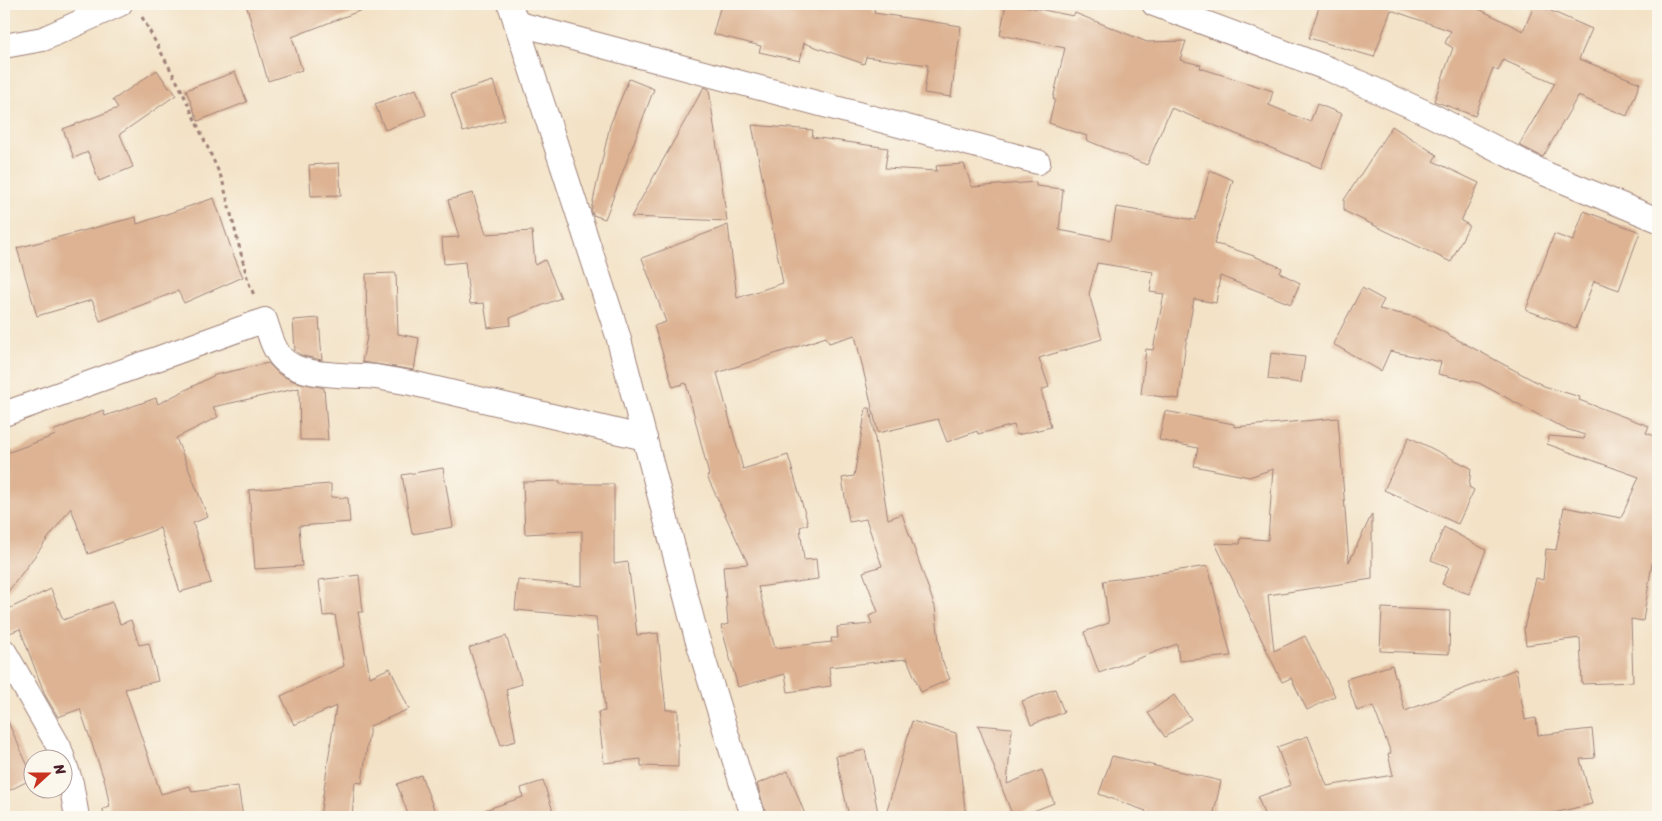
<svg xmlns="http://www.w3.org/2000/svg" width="1662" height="821" viewBox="0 0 1662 821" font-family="Sriracha,sans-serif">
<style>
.building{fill:#ddb393}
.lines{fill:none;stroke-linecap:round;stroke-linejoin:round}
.street-casing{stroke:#9e8078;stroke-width:26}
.path{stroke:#9e8078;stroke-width:3;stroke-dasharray:4 4;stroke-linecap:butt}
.street{stroke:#fff;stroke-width:24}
</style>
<rect width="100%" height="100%" fill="#fbf7ec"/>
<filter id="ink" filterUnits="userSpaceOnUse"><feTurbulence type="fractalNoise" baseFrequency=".02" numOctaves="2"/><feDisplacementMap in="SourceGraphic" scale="10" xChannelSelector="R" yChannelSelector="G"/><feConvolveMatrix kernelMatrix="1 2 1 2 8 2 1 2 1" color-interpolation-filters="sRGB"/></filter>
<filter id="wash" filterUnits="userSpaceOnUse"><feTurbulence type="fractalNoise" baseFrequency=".0096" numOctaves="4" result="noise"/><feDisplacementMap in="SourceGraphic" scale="20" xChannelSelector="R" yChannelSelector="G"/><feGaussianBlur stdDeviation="1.12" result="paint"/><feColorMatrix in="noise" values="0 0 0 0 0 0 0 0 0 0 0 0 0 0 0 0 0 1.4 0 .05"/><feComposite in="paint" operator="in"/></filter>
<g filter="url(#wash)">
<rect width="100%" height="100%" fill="#f3e2c6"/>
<g id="blocks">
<g class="building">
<path d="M 246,4 L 372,4 L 372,6 L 292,37 L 302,70 L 268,81 Z"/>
<path d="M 721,4 L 875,4 L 874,13 L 961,26 L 951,97 L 924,93 L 928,65 L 866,57 L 864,64 L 804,43 L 800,61 L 759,52 L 761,46 L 713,34 Z"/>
<path d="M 1006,4 L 1014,4 L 1073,16 L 1075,13 L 1147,42 L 1186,41 L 1180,60 L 1201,65 L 1200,68 L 1273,91 L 1269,105 L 1310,122 L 1317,104 L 1342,114 L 1321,168 L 1171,108 L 1147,165 L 1086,140 L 1087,136 L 1049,123 L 1055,99 L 1053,99 L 1065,48 L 1000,35 Z"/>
<path d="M 1320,4 L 1469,4 L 1523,31 L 1535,4 L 1592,29 L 1579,59 L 1640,83 L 1627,116 L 1578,96 L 1543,157 L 1519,145 L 1555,83 L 1503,60 L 1498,71 L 1493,68 L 1475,116 L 1434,101 L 1453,48 L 1445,43 L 1451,31 L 1391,10 L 1374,57 L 1309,38 Z"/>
<path d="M 157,70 L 169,88 L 171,87 L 176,95 L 120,134 L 133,167 L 99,181 L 88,152 L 74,158 L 63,129 L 118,108 L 113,100 Z"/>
<path d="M 235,72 L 247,102 L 198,121 L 186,90 Z"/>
<path d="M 629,79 L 654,89 L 605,219 L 593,215 L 591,210 L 610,125 Z"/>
<path d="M 493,81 L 505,120 L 463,132 L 451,94 Z"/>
<path d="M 704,87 L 709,89 L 727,221 L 631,217 Z"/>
<path d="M 416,89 L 426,115 L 385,130 L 375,104 Z"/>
<path d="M 752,125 L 813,130 L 812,137 L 888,148 L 885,168 L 937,171 L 936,166 L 964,164 L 972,187 L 1036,182 L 1036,186 L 1063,189 L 1059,230 L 1111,240 L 1116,207 L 1195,220 L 1210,170 L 1233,180 L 1214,244 L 1224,246 L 1254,256 L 1282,268 L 1280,273 L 1300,283 L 1291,304 L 1220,276 L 1216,303 L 1194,299 L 1185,349 L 1179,399 L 1141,394 L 1146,349 L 1153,350 L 1164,294 L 1150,292 L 1153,272 L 1097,263 L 1089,294 L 1102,339 L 1039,358 L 1049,387 L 1041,390 L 1051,427 L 1017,435 L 1014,425 L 978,434 L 977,431 L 947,442 L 938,419 L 878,433 L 855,335 L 829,343 L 826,337 L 717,373 L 743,469 L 788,455 L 808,524 L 800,527 L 804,560 L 816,559 L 818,579 L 758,587 L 775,648 L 832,642 L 831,638 L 838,638 L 837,627 L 872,624 L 869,616 L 878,612 L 863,572 L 882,566 L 866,519 L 849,522 L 842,478 L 854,476 L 866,408 L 870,408 L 888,519 L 902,514 L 935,607 L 941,658 L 950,679 L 921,692 L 907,659 L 829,667 L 831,686 L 788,692 L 785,674 L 738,687 L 721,626 L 728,624 L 723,566 L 748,564 L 707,476 L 709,475 L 686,383 L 673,387 L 654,326 L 666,322 L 642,258 L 728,225 L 737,298 L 783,283 Z"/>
<path d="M 1392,126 L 1437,155 L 1433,161 L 1479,183 L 1461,221 L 1469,225 L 1451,262 L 1344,211 L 1344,200 Z"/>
<path d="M 339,163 L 341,195 L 311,196 L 309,165 Z"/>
<path d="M 473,193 L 486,234 L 532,231 L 535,265 L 545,260 L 561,298 L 510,318 L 511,325 L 488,328 L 484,303 L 470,304 L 465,262 L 444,264 L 442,238 L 459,237 L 448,200 Z"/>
<path d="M 214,198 L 233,254 L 243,277 L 184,303 L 178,291 L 100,321 L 92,300 L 37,316 L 17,248 L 136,217 L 137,224 Z"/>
<path d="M 1584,211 L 1640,232 L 1619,290 L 1594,281 L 1576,328 L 1526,310 L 1554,234 L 1573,241 Z"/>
<path d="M 396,273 L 398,334 L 419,338 L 414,370 L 362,362 L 367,337 L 366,274 Z"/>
<path d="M 1362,288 L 1384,300 L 1379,309 L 1415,317 L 1544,386 L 1580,397 L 1579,400 L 1649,426 L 1646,433 L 1657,437 L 1658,434 L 1658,525 L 1643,621 L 1631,619 L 1633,682 L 1582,684 L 1580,638 L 1526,645 L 1524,628 L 1536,578 L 1543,580 L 1546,549 L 1556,550 L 1564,507 L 1621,518 L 1639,477 L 1547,444 L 1549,436 L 1584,439 L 1585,435 L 1563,428 L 1479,383 L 1438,374 L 1441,362 L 1390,351 L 1381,371 L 1333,344 Z"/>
<path d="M 319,318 L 322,360 L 303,356 L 295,351 L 293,320 Z"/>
<path d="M 1271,353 L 1305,357 L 1301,383 L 1268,379 Z"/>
<path d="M 268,363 L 279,374 L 293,381 L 324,388 L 328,440 L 300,440 L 299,388 L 213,407 L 218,417 L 176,438 L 208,517 L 193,523 L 211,583 L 180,592 L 160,528 L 88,554 L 71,508 L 4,597 L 4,454 L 56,435 L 53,431 L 103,410 L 105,416 L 156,398 L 158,404 L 215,375 Z"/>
<path d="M 1165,411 L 1234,424 L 1234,427 L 1338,418 L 1349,562 L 1372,514 L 1372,579 L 1268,595 L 1274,651 L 1305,636 L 1335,696 L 1307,710 L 1291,678 L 1282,682 L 1215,543 L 1240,544 L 1241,538 L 1268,540 L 1273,469 L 1249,477 L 1194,466 L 1198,448 L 1159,440 Z"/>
<path d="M 1409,437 L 1471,468 L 1469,487 L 1474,490 L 1458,524 L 1384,490 Z"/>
<path d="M 443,468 L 453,527 L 412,534 L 402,475 Z"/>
<path d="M 560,481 L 560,484 L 614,484 L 614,564 L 628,562 L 637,635 L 658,633 L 666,710 L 678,710 L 678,767 L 641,766 L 641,759 L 604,763 L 598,712 L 605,711 L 596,617 L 515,610 L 518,580 L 582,586 L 582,531 L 525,534 L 523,482 Z"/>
<path d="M 331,484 L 331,497 L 348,498 L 350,522 L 299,526 L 302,566 L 255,569 L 249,490 Z"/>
<path d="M 1444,527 L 1486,550 L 1469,594 L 1442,584 L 1449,567 L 1431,560 Z"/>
<path d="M 1208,566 L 1231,656 L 1179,661 L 1177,644 L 1099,673 L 1084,632 L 1109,623 L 1103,581 Z"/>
<path d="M 359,575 L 363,612 L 358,612 L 370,677 L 390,668 L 409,709 L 370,726 L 362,783 L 355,782 L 352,817 L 320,817 L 336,706 L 294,725 L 281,696 L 344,666 L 335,615 L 323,616 L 319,580 Z"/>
<path d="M 51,589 L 63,620 L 112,602 L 120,624 L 131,620 L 139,645 L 149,643 L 158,681 L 125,689 L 161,794 L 190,786 L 192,792 L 238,786 L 243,817 L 104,817 L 103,809 L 110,807 L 105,782 L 80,709 L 58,717 L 45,695 L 20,629 L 4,635 L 4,611 Z"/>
<path d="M 1382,608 L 1450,611 L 1449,654 L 1380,651 Z"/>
<path d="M 506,636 L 522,684 L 506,689 L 516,741 L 501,745 L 469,648 Z"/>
<path d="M 1392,665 L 1405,711 L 1516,669 L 1525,720 L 1536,718 L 1538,735 L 1592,729 L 1595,758 L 1580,759 L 1592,804 L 1537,817 L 1265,817 L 1258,797 L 1291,785 L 1277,747 L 1308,736 L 1327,786 L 1393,775 L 1388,754 L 1391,753 L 1373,706 L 1357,711 L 1346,679 Z"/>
<path d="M 1055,689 L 1064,712 L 1031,725 L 1022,701 Z"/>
<path d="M 1174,695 L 1191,719 L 1165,737 L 1148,713 Z"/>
<path d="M 4,713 L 32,775 L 32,779 L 4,793 Z"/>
<path d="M 912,721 L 956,733 L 966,817 L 885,817 Z"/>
<path d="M 978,725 L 1012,728 L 1007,784 L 1042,770 L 1054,803 L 1018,817 L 1013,817 Z"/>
<path d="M 865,750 L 879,817 L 849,817 L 836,756 Z"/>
<path d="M 1112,756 L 1221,781 L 1213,817 L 1145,817 L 1146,811 L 1099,794 Z"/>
<path d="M 788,771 L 806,817 L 767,817 L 757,784 Z"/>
<path d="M 421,775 L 437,817 L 409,817 L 397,784 Z"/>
<path d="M 543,781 L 555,817 L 476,817 L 476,813 L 523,797 L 521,788 Z"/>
</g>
</g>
</g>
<g filter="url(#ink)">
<use href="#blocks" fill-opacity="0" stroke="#9e8078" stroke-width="1"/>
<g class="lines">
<g class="street-casing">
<g id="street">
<path d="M 510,4 L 618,336 L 696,635 L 741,781 L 754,817"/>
<path d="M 1154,4 L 1329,69 L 1431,115 L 1546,174 L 1658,220"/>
<path d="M 516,23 L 1038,162"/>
<path d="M 4,46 L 43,39 L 120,4"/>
<path d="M 4,414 L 265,320 C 269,332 272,346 280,356 C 297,379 350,374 376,377 C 388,379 399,381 411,383 L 645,438"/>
<path d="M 4,651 L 59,747 L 71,783 L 77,817"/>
</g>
</g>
<path class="path" d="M 142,17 L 181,89 L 222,179 L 248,281 L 254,295"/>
<use href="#street" class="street"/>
</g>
</g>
<rect width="1662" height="821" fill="none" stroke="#fbf7ec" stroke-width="20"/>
<g transform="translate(48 774) rotate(69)"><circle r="24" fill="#fbf7ec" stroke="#b4a19f"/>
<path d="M0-4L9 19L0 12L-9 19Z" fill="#c8321e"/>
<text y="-8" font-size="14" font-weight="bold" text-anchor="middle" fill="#4a1f2b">N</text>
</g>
</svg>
